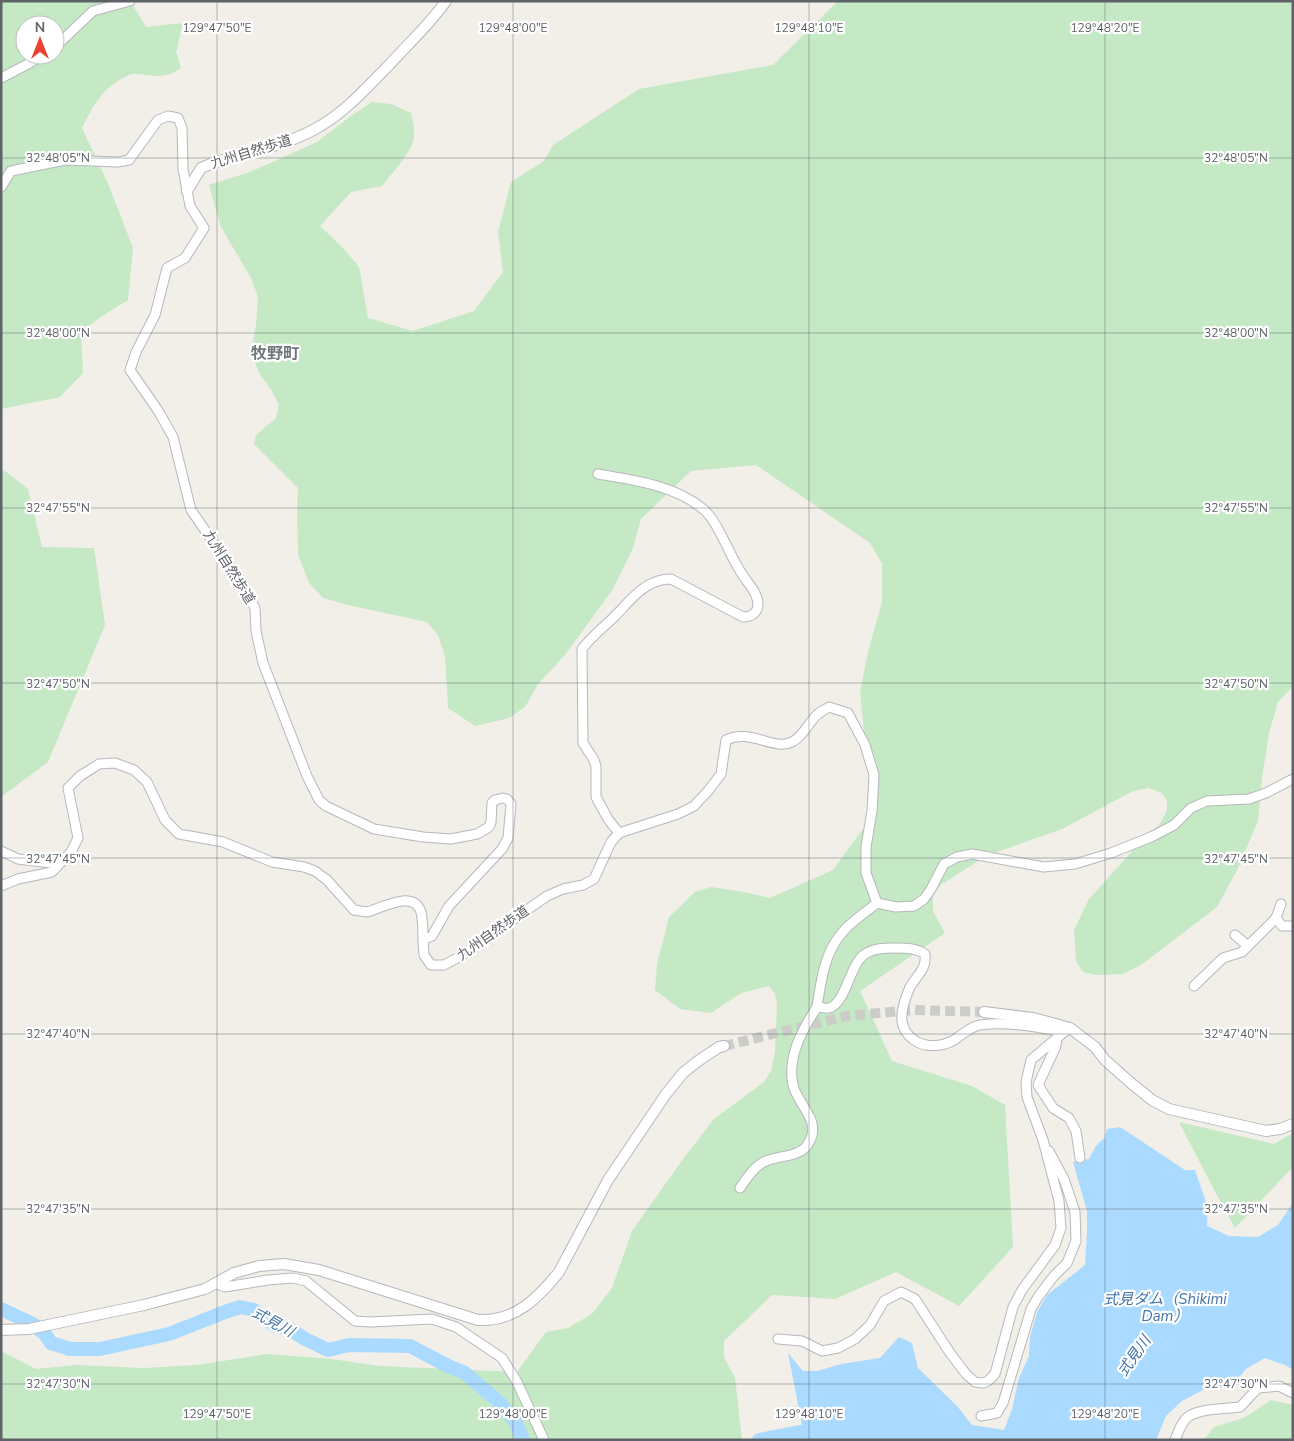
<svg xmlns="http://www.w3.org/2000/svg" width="1294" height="1441" viewBox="0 0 1294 1441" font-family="'Nunito Sans','Noto Sans JP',sans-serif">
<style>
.green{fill:#c5e8c5;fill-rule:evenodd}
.water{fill:#aadaff}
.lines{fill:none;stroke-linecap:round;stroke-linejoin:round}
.river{stroke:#aadaff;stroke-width:14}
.tertiary-tunnel{stroke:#ccccc8;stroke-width:10;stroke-dasharray:10 5;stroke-linecap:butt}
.minor-casing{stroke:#b5b8bc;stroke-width:11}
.tertiary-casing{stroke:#b5b8bc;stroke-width:12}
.minor{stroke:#fff;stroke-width:9}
.tertiary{stroke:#fff;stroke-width:10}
.ticks{fill:none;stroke:#5f6368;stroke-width:1;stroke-opacity:0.45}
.labels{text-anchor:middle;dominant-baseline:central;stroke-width:4.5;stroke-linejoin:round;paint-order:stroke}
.street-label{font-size:14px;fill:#5f6368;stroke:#fff}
.water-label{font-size:15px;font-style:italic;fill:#4174aa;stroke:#fff}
.quarter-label{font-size:16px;font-weight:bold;fill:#70757a;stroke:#fff}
.ticks-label{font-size:12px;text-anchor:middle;fill:#5f6368;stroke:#fff;stroke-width:4.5;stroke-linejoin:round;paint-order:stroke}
</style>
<rect width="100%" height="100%" fill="#f1efe8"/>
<g class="green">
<path d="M 1,1 L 138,1 L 132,4 L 146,27 L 183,23 L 176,52 L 181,68 C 163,81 152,74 132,74 C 128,75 125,77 121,79 C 101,90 92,108 82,128 L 109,186 L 133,248 L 128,300 L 105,314 L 81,332 L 83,373 L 60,397 L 1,409 ZM 25,25 L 55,25 L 55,55 L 25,55 Z"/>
<path d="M 838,1 L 1293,1 L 1293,686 L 1278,702 L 1269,733 L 1262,778 L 1258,821 L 1237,870 L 1217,907 L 1141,965 L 1123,974 L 1096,975 L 1083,972 L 1076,961 L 1074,930 L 1089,899 L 1136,847 L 1160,824 L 1167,810 L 1167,801 L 1162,793 L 1148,788 L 1133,791 L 1062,829 L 988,855 L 942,884 L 933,894 L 933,911 L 945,933 L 860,991 L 892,1061 L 972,1086 L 1005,1105 L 1013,1247 L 959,1306 L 896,1272 L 835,1299 L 772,1295 L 724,1341 L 724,1357 L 735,1378 L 742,1440 L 1,1440 L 1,1351 L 36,1369 L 76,1365 L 144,1368 L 197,1365 L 267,1354 L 332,1359 L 379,1366 L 517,1372 L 546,1332 L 568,1328 L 592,1314 L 612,1288 L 632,1231 L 683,1159 L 714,1119 L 764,1082 L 771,1071 L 775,1052 L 777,1004 L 775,994 L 769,986 L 741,993 L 711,1013 L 680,1009 L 655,990 L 657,964 L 669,917 L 695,892 L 711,887 L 744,892 L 770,898 L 833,870 L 865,826 L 877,764 L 864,732 L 860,692 L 868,652 L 882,602 L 882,564 L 870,543 L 756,465 L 691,471 L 641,519 L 633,548 L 613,589 L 565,655 L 538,684 L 525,707 L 509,718 L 475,726 L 448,708 L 445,656 L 438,635 L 427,622 L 348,605 L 323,598 L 309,583 L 298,554 L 297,508 L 298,488 L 254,444 L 256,435 L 276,418 L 279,405 L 272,391 L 260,374 L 251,353 L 256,324 L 258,297 L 251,278 L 221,227 L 209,185 L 250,172 L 317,142 L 351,116 L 372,102 L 391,104 L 411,113 C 413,121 415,128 414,137 C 413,151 391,174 382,186 L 351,192 L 320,226 L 343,248 L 359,267 L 368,318 L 413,331 L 474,311 L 503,272 L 498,232 L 511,182 L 544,161 L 553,145 L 639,89 L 773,65 Z"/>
<path d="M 1,468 L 28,489 L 42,547 L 94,548 L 105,625 L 48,762 L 1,797 Z"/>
<path d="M 1179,1122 L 1274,1144 L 1293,1133 L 1293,1169 L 1289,1171 L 1235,1228 L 1212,1186 Z"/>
<path d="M 1271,1400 L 1293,1405 L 1293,1440 L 1204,1440 L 1214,1427 L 1244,1418 Z"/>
</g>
<path class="water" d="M 1120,1127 L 1185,1170 L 1195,1170 L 1208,1208 L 1207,1226 L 1229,1236 L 1258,1237 L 1278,1225 L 1293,1203 L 1293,1370 L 1285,1365 L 1265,1358 L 1246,1369 L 1231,1387 L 1207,1388 L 1182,1401 L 1166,1416 L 1156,1440 L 805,1440 L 788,1353 L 803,1371 L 817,1371 L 841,1364 L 880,1358 L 899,1337 L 912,1343 L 918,1368 L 958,1407 L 972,1425 L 1004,1430 L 1012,1409 L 1019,1378 L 1029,1356 L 1030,1337 L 1037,1312 L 1047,1295 L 1085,1265 L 1087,1233 L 1087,1211 L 1073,1162 L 1089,1159 L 1096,1146 L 1105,1137 L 1107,1129 Z"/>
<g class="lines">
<g class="river">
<path d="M 1,1309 L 33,1324 L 45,1334 L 51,1343 L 70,1349 L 100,1349 L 169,1334 L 225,1312 L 240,1307 L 254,1310 L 276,1326 L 291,1330 L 305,1339 L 328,1350 L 349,1345 L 410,1346 L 448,1366 L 465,1373 L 499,1402 L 515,1421 L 523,1440"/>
<path d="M 759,1440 L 805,1431 L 822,1430"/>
</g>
<path class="tertiary-tunnel" d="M 724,1046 L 846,1016 L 912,1010 L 984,1012"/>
<g class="minor-casing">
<g id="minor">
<path d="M 55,47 L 93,11 L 130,1"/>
<path d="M 1,78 L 28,64 L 42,55"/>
<path d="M 1,187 L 11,171 L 65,160 L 118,162 L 129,160 L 158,120 L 168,116 L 178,118 L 182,128 L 183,169 L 190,206 L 204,228 L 185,258 L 167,268 L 155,315 L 136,352 L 130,370 L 159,412 L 173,437 L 191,510 L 243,585 L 255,608 L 256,631 L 263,663 L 307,776 L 319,800 L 326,806 L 374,829 L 423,837 L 451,839 L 477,834 L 489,827 L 491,822 L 492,803 L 495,800 L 503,798 L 507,799 L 511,804 L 508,838 L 502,849 L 449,906 L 432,936 L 423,940 L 424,955 L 431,965 L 444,965 L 461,956 L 547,896 L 563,889 L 583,885 L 594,879 L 611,842 L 619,833 L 678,814 L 694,806 L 708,791 L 721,774 L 726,740 C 750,728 773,751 792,742 C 804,736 809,721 819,713 C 822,711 826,709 829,707 L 848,713 L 865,745 L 874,775 L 872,811 L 866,847 L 866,873 L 877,903"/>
<path d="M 598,474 C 633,480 675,485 703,509 C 719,522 730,558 744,577 C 749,584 758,594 758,604 C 758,613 751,617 743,617 L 671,579 C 645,579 631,600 615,616 C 604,627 591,637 582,649 L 583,743 L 594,760 L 596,766 L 596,797 L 608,819 L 619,833"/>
<path d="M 1,851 L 18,859 L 59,864"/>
<path d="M 1,886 L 18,879 L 52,872 L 71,852 L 78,838 L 68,788 L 80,776 L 99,764 L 115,763 L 134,770 L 147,782 L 165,820 L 179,834 L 223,842 L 272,862 L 304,867 L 315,871 L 327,880 L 354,910 L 367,912 C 382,908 413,889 421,912 C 423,921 423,931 423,940"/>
<path d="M 877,903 C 865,913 850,922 841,934 C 824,954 821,982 817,1007 C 821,1007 826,1009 829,1008 C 847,1002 849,965 865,954 C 874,948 885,948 895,948 C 906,948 916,948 925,954 C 927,969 917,975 910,987 C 906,996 901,1011 902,1021 C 903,1029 907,1035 914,1040 C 925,1048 942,1047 954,1040 C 962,1035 971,1026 980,1025 C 1008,1021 1036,1027 1064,1032"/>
<path d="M 877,903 L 896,907 L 914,906 L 924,899 L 931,889 L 944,864 L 957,857 L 972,854 L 1044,867 L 1075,864 L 1111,853 L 1151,837 L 1174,825 L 1191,808 L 1207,801 L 1249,799 L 1266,793 L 1293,779"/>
<path d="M 1281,904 L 1276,918 L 1282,926 L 1293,926"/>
<path d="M 1235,935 L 1248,946"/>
<path d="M 1194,986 L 1223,958 L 1242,952 L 1276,918"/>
<path d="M 1057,1038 L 1056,1046 L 1038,1085 L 1053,1108 L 1069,1118 L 1076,1131 L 1080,1158"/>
<path d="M 740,1188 C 747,1178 755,1165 766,1161 C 780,1155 799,1158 808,1144 C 823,1121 798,1106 793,1085 C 787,1057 802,1030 817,1007"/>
<path d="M 215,1283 L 225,1287 L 268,1280 L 293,1278 L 306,1281 L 355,1321 L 370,1322 L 432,1319 L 456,1327 L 502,1358 L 517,1382 L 544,1440"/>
<path d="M 778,1339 L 802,1341 L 822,1351 L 838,1348 L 855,1339 L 870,1325 L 884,1301 L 901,1292 L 915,1299 L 950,1353 L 966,1374 L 975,1382 L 983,1383 L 988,1381 L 995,1374 L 1013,1307 L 1022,1290 L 1055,1245 L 1061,1228 L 1059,1201 L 1043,1140 L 1027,1097 L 1026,1082 L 1031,1060 L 1064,1032 L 1070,1028"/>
<path d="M 981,1416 L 997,1413 L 1003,1403 L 1031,1309 L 1038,1297 L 1053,1277 L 1067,1263 L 1076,1241 L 1075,1212 L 1064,1179 L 1049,1151"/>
<path d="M 1175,1440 C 1178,1432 1182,1421 1189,1416 C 1203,1408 1225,1409 1240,1407 L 1258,1388 L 1279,1386 L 1293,1393"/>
</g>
</g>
<g class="tertiary-casing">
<g id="tertiary">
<path d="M 187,191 L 201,168 L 213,163 C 247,153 284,146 315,129 C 344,114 367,87 390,64 C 409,43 430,24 446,1"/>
<path d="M 984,1012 L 1033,1018 L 1070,1028 L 1095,1047 L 1105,1060 L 1131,1083 L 1152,1100 L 1169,1109 L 1266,1131 L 1280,1129 L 1293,1124"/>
<path d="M 1,1330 L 29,1329 L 144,1305 L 205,1289 L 234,1273 L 259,1266 L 284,1264 L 319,1270 L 478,1320 C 515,1322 538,1298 559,1272 L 608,1180 L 666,1094 L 683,1073 L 698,1061 L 719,1047 L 724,1046"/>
</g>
</g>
<use href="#minor" class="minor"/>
<use href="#tertiary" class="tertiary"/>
</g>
<path class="ticks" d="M 217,1 L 217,1440M 513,1 L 513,1440M 809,1 L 809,1440M 1105,1 L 1105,1440M 1,158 L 1293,158M 1,333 L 1293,333M 1,508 L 1293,508M 1,683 L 1293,683M 1,858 L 1293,858M 1,1034 L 1293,1034M 1,1209 L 1293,1209M 1,1384 L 1293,1384"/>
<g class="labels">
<g class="street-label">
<text transform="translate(251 152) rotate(-17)">九州自然歩道</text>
<text transform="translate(229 567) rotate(58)">九州自然歩道</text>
<text transform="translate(493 933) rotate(-35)">九州自然歩道</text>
</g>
<g class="water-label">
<text x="1165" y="1299">式見ダム（Shikimi<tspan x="1165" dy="17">Dam）</tspan></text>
<text transform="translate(273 1322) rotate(29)">式見川</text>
<text transform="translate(1134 1356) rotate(-55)">式見川</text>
</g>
<g class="quarter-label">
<text x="275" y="354">牧野町</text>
</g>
</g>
<g class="ticks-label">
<text x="217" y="32">129°47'50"E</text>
<text x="513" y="32">129°48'00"E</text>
<text x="809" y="32">129°48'10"E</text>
<text x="1105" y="32">129°48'20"E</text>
<text x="58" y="162">32°48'05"N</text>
<text x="1236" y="162">32°48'05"N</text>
<text x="58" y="337">32°48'00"N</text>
<text x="1236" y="337">32°48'00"N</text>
<text x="58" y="512">32°47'55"N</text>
<text x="1236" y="512">32°47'55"N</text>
<text x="58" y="688">32°47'50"N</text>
<text x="1236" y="688">32°47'50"N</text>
<text x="58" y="863">32°47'45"N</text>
<text x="1236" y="863">32°47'45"N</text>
<text x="58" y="1038">32°47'40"N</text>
<text x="1236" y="1038">32°47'40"N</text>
<text x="58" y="1213">32°47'35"N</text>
<text x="1236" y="1213">32°47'35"N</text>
<text x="58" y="1388">32°47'30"N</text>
<text x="1236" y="1388">32°47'30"N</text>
<text x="217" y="1418">129°47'50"E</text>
<text x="513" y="1418">129°48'00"E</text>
<text x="809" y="1418">129°48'10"E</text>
<text x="1105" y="1418">129°48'20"E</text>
</g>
<rect width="1294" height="1441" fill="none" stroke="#5f6368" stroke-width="5"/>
<g transform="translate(40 40)"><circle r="24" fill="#ffffff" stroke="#bfc1c3"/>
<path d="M0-4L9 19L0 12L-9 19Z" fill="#ea4335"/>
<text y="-8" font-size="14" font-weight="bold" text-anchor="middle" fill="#5f6368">N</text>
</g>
</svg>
